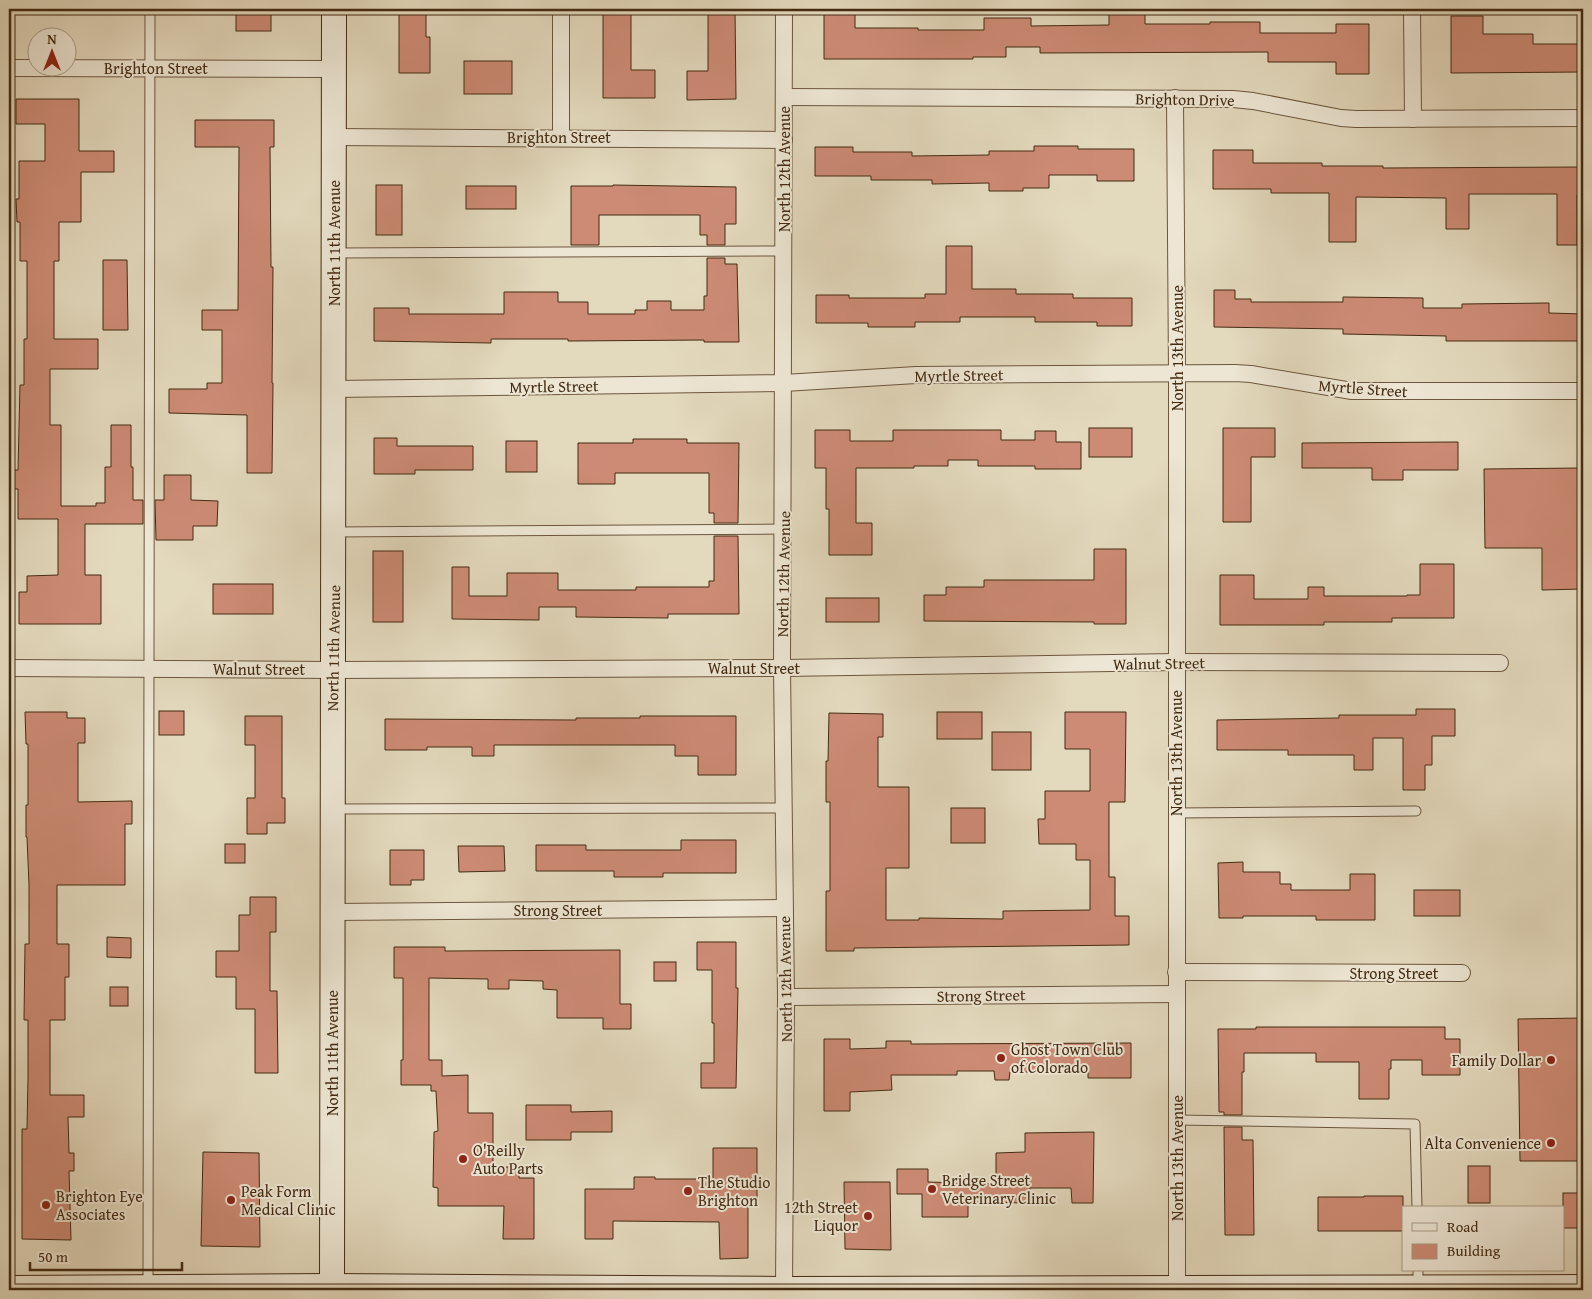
<svg xmlns="http://www.w3.org/2000/svg" width="1592" height="1299" viewBox="0 0 1592 1299" font-family="'Gentium Book Plus',serif">
<style>
.building{fill:#cd8b75;stroke:#442b12}
.lines{fill:none;stroke-linecap:round;stroke-linejoin:round}
.lane-casing{stroke:#6c563d;stroke-width:11}
.street-casing{stroke:#6c563d;stroke-width:18}
.secondary-casing{stroke:#442b12;stroke-width:26}
.lane{stroke:#ede6d4;stroke-width:9}
.street{stroke:#ede6d4;stroke-width:16}
.secondary{stroke:#ede6d4;stroke-width:24}
.poi-dot{fill:#8f2418;stroke:#ede6d4;stroke-width:2}
.labels{text-anchor:middle;dominant-baseline:central;stroke-width:4;stroke-linejoin:round;paint-order:stroke}
.street-label{font-size:16px;fill:#442b12;stroke:#ede6d4}
.poi-label{font-size:16px;fill:#442b12;stroke:#ede6d4;text-anchor:start}
</style>
<rect width="100%" height="100%" fill="#e3d9bd"/>
<filter id="stains"><feTurbulence type="fractalNoise" baseFrequency=".004" numOctaves="4"/><feColorMatrix values="0 0 0 0 .2 0 0 0 0 .09 0 0 0 0 .02 0 0 0 .5 -.17"/></filter>
<radialGradient id="worn" r=".72"><stop offset=".6" stop-color="#630" stop-opacity="0"/><stop offset="1" stop-color="#630" stop-opacity=".3"/></radialGradient>
<g class="building">
<rect x="236" y="9" width="35" height="22"/>
<path d="M 399,9 L 426,9 L 426,37 L 430,37 L 430,73 L 399,73 Z"/>
<path d="M 603,9 L 631,9 L 631,70 L 655,70 L 655,98 L 603,98 Z"/>
<path d="M 708,9 L 735,9 L 736,99 L 687,100 L 687,71 L 708,71 Z"/>
<path d="M 824,9 L 855,9 L 855,28 L 918,28 L 918,30 L 984,30 L 984,18 L 1031,18 L 1031,26 L 1109,25 L 1109,11 L 1145,11 L 1145,24 L 1210,24 L 1210,22 L 1260,22 L 1260,33 L 1336,33 L 1336,24 L 1369,24 L 1369,74 L 1336,74 L 1336,62 L 1268,62 L 1268,52 L 1040,53 L 1040,47 L 1006,47 L 1006,57 L 973,57 L 973,59 L 824,59 Z"/>
<path d="M 1451,16 L 1483,16 L 1483,34 L 1533,34 L 1533,44 L 1583,44 L 1583,72 L 1451,73 Z"/>
<rect x="464" y="61" width="48" height="33"/>
<path d="M 16,99 L 79,99 L 79,151 L 114,151 L 114,172 L 81,172 L 81,222 L 59,222 L 59,261 L 54,261 L 54,339 L 98,339 L 98,369 L 50,369 L 50,425 L 61,425 L 61,506 L 96,506 L 96,503 L 105,503 L 105,467 L 111,467 L 111,425 L 131,425 L 131,467 L 133,467 L 133,500 L 143,500 L 143,524 L 85,524 L 85,575 L 101,575 L 101,624 L 19,624 L 19,592 L 27,592 L 27,576 L 58,575 L 58,519 L 18,519 L 18,489 L 10,489 L 10,470 L 18,470 L 20,385 L 24,385 L 24,339 L 27,339 L 27,261 L 20,261 L 20,222 L 17,222 L 16,199 L 19,199 L 19,161 L 45,161 L 45,124 L 16,124 Z"/>
<path d="M 195,120 L 274,120 L 274,147 L 270,147 L 271,267 L 273,267 L 272,383 L 273,383 L 272,473 L 247,473 L 247,415 L 169,413 L 169,389 L 207,389 L 207,383 L 222,383 L 222,330 L 202,330 L 202,310 L 238,310 L 239,147 L 195,147 Z"/>
<path d="M 1034,146 L 1078,146 L 1078,149 L 1134,149 L 1134,181 L 1097,181 L 1097,175 L 1049,175 L 1049,188 L 1023,188 L 1023,191 L 989,191 L 989,183 L 932,184 L 932,180 L 871,180 L 871,176 L 815,176 L 815,147 L 853,147 L 853,152 L 912,152 L 912,156 L 989,155 L 989,151 L 1034,151 Z"/>
<path d="M 1213,150 L 1253,150 L 1253,163 L 1322,163 L 1322,166 L 1383,166 L 1383,168 L 1583,167 L 1583,195 L 1577,195 L 1577,245 L 1557,245 L 1557,194 L 1469,194 L 1469,229 L 1446,229 L 1446,198 L 1356,197 L 1356,242 L 1329,242 L 1329,193 L 1271,193 L 1271,189 L 1213,189 Z"/>
<rect x="376" y="185" width="26" height="50"/>
<path d="M 613,185 L 736,187 L 736,224 L 725,224 L 725,245 L 707,245 L 707,235 L 700,235 L 700,215 L 599,215 L 599,245 L 571,245 L 571,186 L 613,186 Z"/>
<rect x="466" y="186" width="50" height="23"/>
<path d="M 946,246 L 972,246 L 972,289 L 1016,289 L 1016,294 L 1073,294 L 1073,298 L 1132,298 L 1132,326 L 1097,326 L 1097,322 L 1035,322 L 1035,317 L 960,317 L 960,322 L 915,322 L 915,327 L 868,327 L 868,323 L 816,323 L 816,295 L 849,295 L 849,298 L 925,298 L 925,294 L 946,294 Z"/>
<path d="M 707,258 L 725,258 L 725,264 L 737,264 L 739,342 L 704,342 L 704,340 L 568,341 L 568,339 L 491,339 L 491,343 L 374,341 L 374,308 L 409,308 L 409,314 L 504,314 L 504,292 L 558,292 L 558,302 L 588,302 L 588,314 L 635,314 L 635,310 L 647,310 L 647,301 L 671,301 L 671,310 L 704,310 L 704,296 L 707,296 Z"/>
<path d="M 103,260 L 127,260 L 128,330 L 103,330 Z"/>
<path d="M 1214,290 L 1235,290 L 1235,299 L 1251,299 L 1251,302 L 1343,302 L 1343,297 L 1423,298 L 1423,308 L 1462,308 L 1462,304 L 1549,303 L 1549,313 L 1583,314 L 1583,341 L 1446,341 L 1446,336 L 1343,334 L 1343,329 L 1214,327 Z"/>
<rect x="1089" y="428" width="43" height="29"/>
<path d="M 1223,428 L 1275,428 L 1275,457 L 1251,457 L 1251,522 L 1223,522 Z"/>
<path d="M 815,430 L 850,430 L 850,441 L 893,441 L 893,430 L 1001,430 L 1001,440 L 1035,440 L 1035,431 L 1056,431 L 1056,442 L 1081,442 L 1081,469 L 1035,469 L 1035,466 L 978,466 L 978,460 L 948,460 L 948,466 L 914,466 L 914,468 L 856,468 L 856,523 L 872,523 L 872,555 L 829,555 L 829,509 L 826,509 L 826,468 L 815,468 Z"/>
<path d="M 374,438 L 397,438 L 397,446 L 473,446 L 473,470 L 415,470 L 415,474 L 374,474 Z"/>
<path d="M 633,439 L 687,439 L 687,443 L 739,443 L 738,523 L 714,523 L 714,513 L 709,513 L 709,473 L 615,473 L 615,484 L 578,484 L 578,443 L 633,443 Z"/>
<rect x="506" y="441" width="31" height="31"/>
<path d="M 1458,442 L 1458,470 L 1403,470 L 1403,480 L 1372,480 L 1372,468 L 1302,468 L 1302,443 Z"/>
<path d="M 1583,468 L 1583,589 L 1542,590 L 1542,548 L 1485,548 L 1484,469 Z"/>
<path d="M 164,475 L 191,475 L 191,500 L 218,501 L 217,526 L 193,526 L 193,540 L 156,540 L 155,500 L 164,500 Z"/>
<path d="M 714,536 L 738,536 L 739,614 L 668,614 L 668,618 L 576,617 L 576,607 L 539,607 L 539,620 L 452,619 L 452,567 L 469,567 L 469,596 L 507,596 L 507,573 L 558,573 L 558,590 L 636,590 L 636,587 L 709,587 L 709,581 L 714,581 Z"/>
<path d="M 1094,549 L 1126,549 L 1126,624 L 1094,624 L 1094,622 L 924,621 L 924,595 L 946,595 L 946,587 L 984,587 L 984,580 L 1094,580 Z"/>
<rect x="373" y="551" width="30" height="71"/>
<path d="M 1420,564 L 1454,564 L 1454,618 L 1392,618 L 1392,622 L 1324,622 L 1324,625 L 1220,625 L 1220,575 L 1254,575 L 1254,599 L 1308,599 L 1308,587 L 1324,587 L 1324,596 L 1407,596 L 1407,595 L 1420,595 Z"/>
<rect x="213" y="584" width="60" height="30"/>
<rect x="826" y="598" width="53" height="24"/>
<path d="M 1416,709 L 1455,709 L 1455,736 L 1432,736 L 1432,765 L 1425,765 L 1425,790 L 1403,790 L 1403,738 L 1373,738 L 1373,770 L 1354,770 L 1354,755 L 1288,755 L 1288,750 L 1217,750 L 1217,720 L 1339,718 L 1339,715 L 1416,715 Z"/>
<rect x="159" y="711" width="25" height="24"/>
<path d="M 25,712 L 67,712 L 67,718 L 85,718 L 85,743 L 78,743 L 78,802 L 132,801 L 132,824 L 125,824 L 125,885 L 57,885 L 57,944 L 69,944 L 69,977 L 65,977 L 65,1020 L 50,1020 L 50,1095 L 84,1095 L 84,1117 L 68,1117 L 69,1153 L 74,1153 L 74,1171 L 69,1171 L 71,1240 L 22,1239 L 22,1129 L 27,1129 L 28,1078 L 28,1020 L 24,1020 L 25,944 L 29,944 L 29,885 L 27,837 L 26,837 L 26,805 L 28,805 L 28,744 L 26,744 Z"/>
<rect x="937" y="712" width="45" height="27"/>
<path d="M 1065,712 L 1126,712 L 1125,802 L 1109,802 L 1109,877 L 1115,877 L 1115,916 L 1129,916 L 1129,945 L 854,948 L 854,951 L 826,951 L 826,891 L 830,891 L 830,802 L 826,802 L 826,761 L 828,761 L 829,713 L 883,714 L 883,737 L 878,737 L 878,787 L 909,787 L 909,868 L 886,868 L 886,920 L 919,920 L 919,918 L 1003,919 L 1003,911 L 1090,910 L 1090,860 L 1076,860 L 1076,844 L 1039,844 L 1038,819 L 1045,819 L 1045,791 L 1090,791 L 1090,749 L 1065,749 Z"/>
<path d="M 245,716 L 282,716 L 282,798 L 285,798 L 285,823 L 267,823 L 267,834 L 247,834 L 247,798 L 255,798 L 255,745 L 245,745 Z"/>
<path d="M 640,716 L 736,716 L 736,775 L 698,775 L 698,756 L 675,756 L 675,745 L 494,745 L 494,756 L 472,756 L 472,747 L 427,747 L 427,750 L 385,750 L 385,719 L 576,720 L 576,718 L 640,718 Z"/>
<rect x="992" y="732" width="39" height="38"/>
<rect x="951" y="808" width="34" height="35"/>
<path d="M 681,840 L 736,840 L 736,873 L 663,873 L 663,877 L 614,877 L 614,871 L 536,871 L 536,845 L 586,845 L 586,850 L 681,850 Z"/>
<rect x="225" y="844" width="20" height="19"/>
<path d="M 458,846 L 504,846 L 505,871 L 459,872 Z"/>
<path d="M 390,850 L 424,850 L 424,880 L 411,880 L 411,885 L 390,885 Z"/>
<path d="M 1243,862 L 1243,872 L 1280,872 L 1280,884 L 1291,884 L 1291,890 L 1350,890 L 1350,874 L 1375,874 L 1375,920 L 1316,920 L 1316,916 L 1243,916 L 1243,918 L 1219,918 L 1218,863 Z"/>
<rect x="1414" y="890" width="46" height="26"/>
<path d="M 250,897 L 276,897 L 276,932 L 270,932 L 270,991 L 277,991 L 278,1073 L 255,1073 L 255,1009 L 236,1009 L 236,977 L 216,977 L 216,951 L 239,951 L 239,915 L 250,915 Z"/>
<path d="M 107,937 L 131,938 L 131,958 L 107,957 Z"/>
<path d="M 697,942 L 736,942 L 736,988 L 738,988 L 736,1088 L 701,1088 L 701,1063 L 714,1063 L 714,1023 L 712,1023 L 712,970 L 697,970 Z"/>
<path d="M 394,947 L 445,947 L 445,951 L 620,950 L 620,1004 L 631,1004 L 631,1029 L 603,1029 L 603,1018 L 557,1018 L 557,990 L 543,989 L 543,981 L 509,980 L 509,989 L 488,989 L 488,979 L 429,978 L 429,1060 L 442,1060 L 442,1076 L 468,1075 L 468,1113 L 493,1113 L 493,1167 L 519,1167 L 519,1178 L 534,1178 L 534,1239 L 503,1239 L 504,1206 L 438,1206 L 438,1188 L 433,1187 L 434,1132 L 438,1131 L 436,1091 L 431,1091 L 431,1085 L 401,1085 L 401,1060 L 403,1060 L 403,978 L 394,978 Z"/>
<rect x="654" y="962" width="22" height="19"/>
<rect x="110" y="987" width="18" height="19"/>
<path d="M 1583,1018 L 1583,1161 L 1520,1161 L 1518,1019 Z"/>
<path d="M 1256,1027 L 1445,1027 L 1445,1039 L 1460,1039 L 1460,1075 L 1422,1075 L 1422,1060 L 1391,1060 L 1391,1069 L 1389,1069 L 1389,1099 L 1359,1099 L 1359,1062 L 1316,1062 L 1316,1053 L 1244,1053 L 1244,1072 L 1242,1072 L 1242,1115 L 1224,1115 L 1224,1112 L 1219,1112 L 1218,1029 L 1256,1029 Z"/>
<path d="M 824,1039 L 850,1039 L 850,1049 L 886,1048 L 886,1041 L 911,1041 L 911,1044 L 1131,1043 L 1131,1078 L 1088,1078 L 1088,1072 L 1010,1072 L 1009,1080 L 995,1080 L 994,1071 L 957,1071 L 957,1075 L 891,1075 L 892,1090 L 850,1092 L 850,1111 L 824,1111 Z"/>
<path d="M 526,1105 L 571,1105 L 571,1112 L 612,1111 L 612,1132 L 571,1132 L 571,1140 L 526,1140 Z"/>
<path d="M 1224,1127 L 1242,1127 L 1242,1140 L 1253,1140 L 1254,1235 L 1225,1235 Z"/>
<path d="M 1094,1132 L 1093,1203 L 1072,1203 L 1071,1188 L 1030,1188 L 1030,1203 L 968,1202 L 968,1217 L 922,1217 L 922,1194 L 897,1194 L 897,1169 L 928,1169 L 928,1182 L 996,1184 L 996,1153 L 1025,1152 L 1025,1133 Z"/>
<path d="M 713,1148 L 757,1148 L 757,1203 L 748,1203 L 748,1258 L 720,1259 L 719,1222 L 613,1221 L 613,1239 L 585,1239 L 585,1189 L 634,1189 L 634,1177 L 655,1177 L 655,1179 L 713,1179 Z"/>
<path d="M 203,1152 L 259,1153 L 260,1247 L 201,1246 Z"/>
<rect x="1468" y="1166" width="22" height="37"/>
<path d="M 844,1182 L 890,1182 L 891,1250 L 845,1249 Z"/>
<rect x="1563" y="1193" width="20" height="35"/>
<path d="M 1364,1196 L 1403,1196 L 1403,1231 L 1318,1231 L 1318,1197 L 1364,1197 Z"/>
</g>
<g class="lines">
<g class="lane-casing">
<g id="lane">
<path d="M 334,253 L 784,251"/>
<path d="M 334,532 L 784,529"/>
<path d="M 335,809 L 784,808"/>
<path d="M 1176,813 L 1416,811"/>
<path d="M 1177,1120 L 1415,1124 L 1417,1208"/>
<path d="M 1418,1270 L 1418,1287"/>
<path d="M 148,1285 L 150,9"/>
</g>
</g>
<g class="street-casing">
<g id="street">
<path d="M 561,9 L 561,137"/>
<path d="M 784,9 L 782,668 L 786,997 L 784,1289"/>
<path d="M 1412,9 L 1413,119"/>
<path d="M 9,68 L 334,69"/>
<path d="M 784,97 L 1233,99 L 1253,101 L 1341,118 L 1356,119 L 1583,118"/>
<path d="M 1175,98 L 1177,373 L 1177,1288"/>
<path d="M 334,137 L 784,140"/>
<path d="M 334,389 L 784,383 L 916,375 L 1235,373 L 1251,374 L 1352,391 L 1583,391"/>
<path d="M 9,668 L 332,670 L 782,668 L 1176,662 L 1500,663"/>
<path d="M 332,912 L 784,908"/>
<path d="M 1176,972 L 1462,973"/>
<path d="M 786,997 L 1177,994"/>
</g>
</g>
<g class="secondary-casing">
<g id="secondary">
<path d="M 332,1286 L 334,9"/>
<path d="M 9,1288 L 332,1286 L 784,1289 L 1583,1287"/>
</g>
</g>
<use href="#lane" class="lane"/>
<use href="#street" class="street"/>
<use href="#secondary" class="secondary"/>
</g>
<g class="poi-dot">
<circle cx="1001" cy="1058" r="5"/>
<circle cx="1551" cy="1060" r="5"/>
<circle cx="1551" cy="1143" r="5"/>
<circle cx="463" cy="1159" r="5"/>
<circle cx="932" cy="1189" r="5"/>
<circle cx="688" cy="1191" r="5"/>
<circle cx="231" cy="1200" r="5"/>
<circle cx="46" cy="1205" r="5"/>
<circle cx="868" cy="1216" r="5"/>
</g>
<g class="labels">
<g class="street-label">
<text x="156" y="68">Brighton Street</text>
<text transform="translate(1185 99) rotate(1)">Brighton Drive</text>
<text x="559" y="137">Brighton Street</text>
<text transform="translate(784 169) rotate(-90)">North 12th Avenue</text>
<text transform="translate(334 243) rotate(-90)">North 11th Avenue</text>
<text transform="translate(1177 348) rotate(-90)">North 13th Avenue</text>
<text transform="translate(959 375) rotate(-1)">Myrtle Street</text>
<text transform="translate(554 386) rotate(-1)">Myrtle Street</text>
<text transform="translate(1363 388) rotate(4)">Myrtle Street</text>
<text transform="translate(783 574) rotate(-89)">North 12th Avenue</text>
<text transform="translate(333 648) rotate(-89)">North 11th Avenue</text>
<text transform="translate(1159 663) rotate(-1)">Walnut Street</text>
<text x="754" y="668">Walnut Street</text>
<text x="259" y="669">Walnut Street</text>
<text transform="translate(1176 753) rotate(-90)">North 13th Avenue</text>
<text x="558" y="910">Strong Street</text>
<text x="1394" y="973">Strong Street</text>
<text transform="translate(785 979) rotate(-91)">North 12th Avenue</text>
<text transform="translate(981 995) rotate(-1)">Strong Street</text>
<text transform="translate(332 1053) rotate(-90)">North 11th Avenue</text>
<text transform="translate(1177 1158) rotate(-90)">North 13th Avenue</text>
</g>
<g class="poi-label">
<text x="1011" y="1049">Ghost Town Club<tspan x="1011" dy="18">of Colorado</tspan></text>
<text x="1541" y="1060" text-anchor="end">Family Dollar</text>
<text x="1541" y="1143" text-anchor="end">Alta Convenience</text>
<text x="473" y="1150">O'Reilly<tspan x="473" dy="18">Auto Parts</tspan></text>
<text x="942" y="1180">Bridge Street<tspan x="942" dy="18">Veterinary Clinic</tspan></text>
<text x="698" y="1182">The Studio<tspan x="698" dy="18">Brighton</tspan></text>
<text x="241" y="1191">Peak Form<tspan x="241" dy="18">Medical Clinic</tspan></text>
<text x="56" y="1196">Brighton Eye<tspan x="56" dy="18">Associates</tspan></text>
<text x="858" y="1207" text-anchor="end">12th Street<tspan x="858" dy="18">Liquor</tspan></text>
</g>
</g>
<rect width="1592" height="1299" fill="none" stroke="#e3d9bd" stroke-width="30"/>
<rect x="10" y="10" width="1572" height="1279" fill="none" stroke="#442b12" stroke-width="2.5"/>
<rect x="15" y="15" width="1562" height="1269" fill="none" stroke="#442b12"/>
<rect x="1402" y="1206" width="162" height="65" fill="#ede6d4" stroke="#a99b86"/>
<rect x="1412" y="1223" width="25" height="8" fill="#ede6d4" stroke="#a99b86"/>
<text x="1447" y="1232" font-size="15" fill="#442b12">Road</text>
<rect x="1412" y="1244" width="25" height="15" fill="#cd8b75" stroke="#a99b86"/>
<text x="1447" y="1256" font-size="15" fill="#442b12">Building</text>
<g transform="translate(52 52)"><circle r="24" fill="#ede6d4" stroke="#a99b86"/>
<path d="M0-4L9 19L0 12L-9 19Z" fill="#8f2418"/>
<text y="-8" font-size="14" font-weight="bold" text-anchor="middle" fill="#442b12">N</text>
</g>
<path d="M30 1262v8h152v-8" fill="none" stroke="#442b12" stroke-width="2.5"/>
<text x="38" y="1262" font-size="15" fill="#442b12" stroke="#ede6d4" stroke-width="4" paint-order="stroke">50 m</text>
<rect width="100%" height="100%" filter="url(#stains)"/>
<rect width="100%" height="100%" fill="url(#worn)"/>
</svg>
